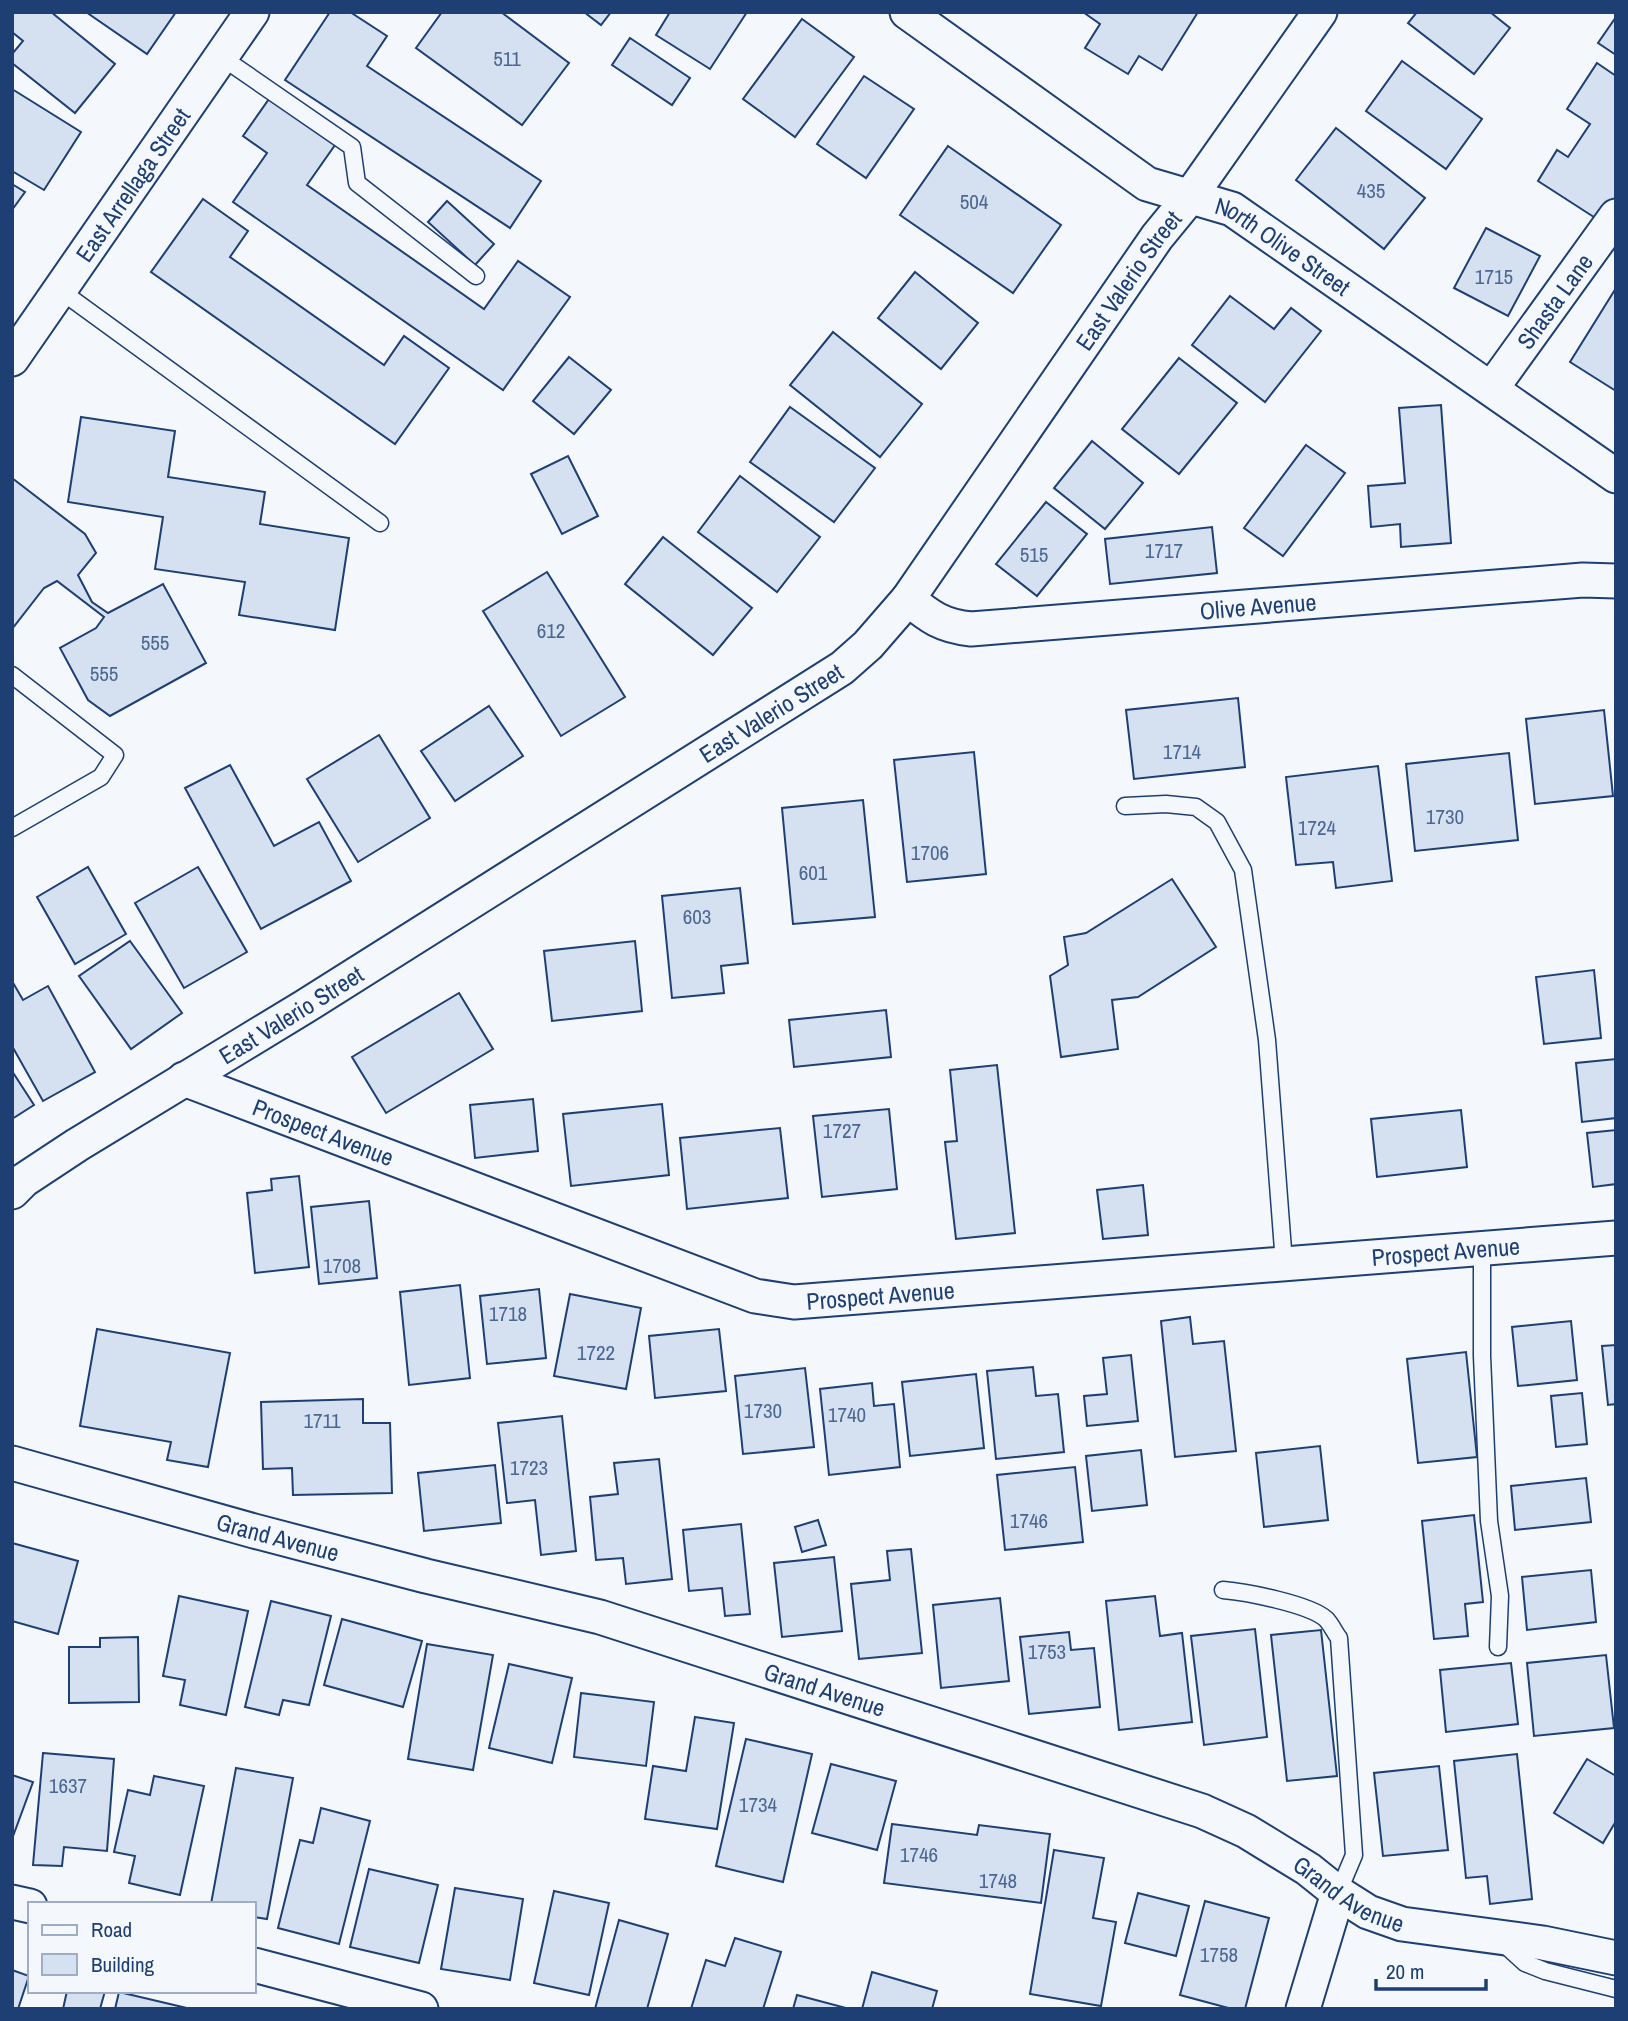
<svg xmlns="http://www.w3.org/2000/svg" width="1628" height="2021" viewBox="0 0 1628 2021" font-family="'Archivo Narrow',sans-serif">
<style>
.building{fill:#d5e0f0;stroke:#1d3f73;stroke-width:2}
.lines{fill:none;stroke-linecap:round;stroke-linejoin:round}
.lane-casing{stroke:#1d3f73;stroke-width:19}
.street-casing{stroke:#1d3f73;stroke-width:37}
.lane{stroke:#f4f7fb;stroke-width:16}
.street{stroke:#f4f7fb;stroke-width:33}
.labels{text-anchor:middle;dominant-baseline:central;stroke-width:5;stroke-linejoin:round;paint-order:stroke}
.number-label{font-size:21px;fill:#4b6792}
.street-label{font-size:24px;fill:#1d3f73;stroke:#f4f7fb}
</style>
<rect width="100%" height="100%" fill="#f4f7fb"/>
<g class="building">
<path d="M 12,12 L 51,12 L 115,64 L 75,113 L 12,63 L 12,54 L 23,41 L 12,32 Z"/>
<path d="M 86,12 L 176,12 L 147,54 Z"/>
<path d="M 330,12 L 350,12 L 387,36 L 367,66 L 541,181 L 510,228 L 285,80 Z"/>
<path d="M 442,12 L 501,12 L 569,63 L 522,125 L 416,48 Z"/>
<path d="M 584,12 L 611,12 L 601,25 Z"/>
<path d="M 670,12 L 747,12 L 710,69 L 656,35 Z"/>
<path d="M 1083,12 L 1198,12 L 1162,70 L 1139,56 L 1128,74 L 1085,48 L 1100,24 Z"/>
<path d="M 1417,12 L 1490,12 L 1510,28 L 1474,74 L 1408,23 Z"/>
<path d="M 1616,17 L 1616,55 L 1598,43 Z"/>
<path d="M 802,19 L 854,57 L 795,137 L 743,99 Z"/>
<path d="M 630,38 L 690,78 L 672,105 L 612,65 Z"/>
<path d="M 1402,61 L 1482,119 L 1446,169 L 1366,111 Z"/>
<path d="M 1597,63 L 1616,76 L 1616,197 L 1600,221 L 1538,181 L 1557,150 L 1568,157 L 1590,124 L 1567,109 Z"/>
<path d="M 864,76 L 914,109 L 866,178 L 817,144 Z"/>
<path d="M 12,89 L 81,132 L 44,190 L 12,171 Z"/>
<path d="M 269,99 L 335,145 L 307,185 L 484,309 L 518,261 L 570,297 L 503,390 L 233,202 L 267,153 L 243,136 Z"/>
<path d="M 1336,128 L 1425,198 L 1384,249 L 1296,180 Z"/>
<path d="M 948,146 L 1061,225 L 1013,293 L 900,215 Z"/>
<path d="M 12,184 L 25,192 L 12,210 Z"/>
<path d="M 203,199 L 248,231 L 230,257 L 384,365 L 404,336 L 449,368 L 395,444 L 151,272 Z"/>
<path d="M 447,201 L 494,244 L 475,265 L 428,222 Z"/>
<path d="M 1486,228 L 1540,256 L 1508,316 L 1454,288 Z"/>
<path d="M 915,272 L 978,323 L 941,369 L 878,318 Z"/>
<path d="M 1616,288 L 1616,391 L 1570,362 Z"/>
<path d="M 1230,296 L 1274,329 L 1291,308 L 1321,331 L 1265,402 L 1192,345 Z"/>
<path d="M 833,332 L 922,404 L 880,457 L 790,385 Z"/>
<path d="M 569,357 L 611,390 L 574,434 L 533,401 Z"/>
<path d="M 1179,358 L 1237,403 L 1179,474 L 1122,429 Z"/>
<path d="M 1441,405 L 1451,543 L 1401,547 L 1400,524 L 1371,527 L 1368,486 L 1405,483 L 1399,408 Z"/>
<path d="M 790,407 L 875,468 L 834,522 L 750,462 Z"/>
<path d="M 81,417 L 175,431 L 168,477 L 265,492 L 260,524 L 349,538 L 335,630 L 239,615 L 245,582 L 155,569 L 163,517 L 68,502 Z"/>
<path d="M 1092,441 L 1143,483 L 1105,529 L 1054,488 Z"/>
<path d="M 1306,445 L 1345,473 L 1283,556 L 1244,528 Z"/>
<path d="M 568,456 L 598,516 L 562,534 L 531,474 Z"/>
<path d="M 740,476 L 820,537 L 777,592 L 698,532 Z"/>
<path d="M 12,478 L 85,534 L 96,553 L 78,575 L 92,602 L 108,613 L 163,584 L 206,663 L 110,716 L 88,700 L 60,648 L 96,628 L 104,617 L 57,581 L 44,588 L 12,629 Z"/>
<path d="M 1046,502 L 1087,534 L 1037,596 L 996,564 Z"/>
<path d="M 1212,527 L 1217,573 L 1110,584 L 1105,539 Z"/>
<path d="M 663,537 L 752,608 L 713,655 L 625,584 Z"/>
<path d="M 547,572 L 625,697 L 561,736 L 483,611 Z"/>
<path d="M 1238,698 L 1245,767 L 1134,779 L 1126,710 Z"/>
<path d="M 489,706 L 523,756 L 455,801 L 421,751 Z"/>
<path d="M 1604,710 L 1613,796 L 1535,804 L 1526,719 Z"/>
<path d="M 379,735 L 430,818 L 358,862 L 307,779 Z"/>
<path d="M 974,752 L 986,874 L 907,882 L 894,760 Z"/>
<path d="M 1509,753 L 1518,840 L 1415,851 L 1406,764 Z"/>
<path d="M 230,765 L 274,846 L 319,822 L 351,881 L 261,929 L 185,788 Z"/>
<path d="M 1378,766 L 1392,881 L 1336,888 L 1333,862 L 1296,865 L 1286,777 Z"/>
<path d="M 863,800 L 875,917 L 793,924 L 782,808 Z"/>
<path d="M 88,867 L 126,934 L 75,964 L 37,897 Z"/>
<path d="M 198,867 L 247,952 L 184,988 L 135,903 Z"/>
<path d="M 1172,879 L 1216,947 L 1138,997 L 1112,1000 L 1118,1049 L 1061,1057 L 1050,976 L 1068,965 L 1064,937 L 1086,933 Z"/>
<path d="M 740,888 L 748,963 L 721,966 L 724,993 L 672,998 L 662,896 Z"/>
<path d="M 130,941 L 182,1013 L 131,1049 L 79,976 Z"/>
<path d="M 635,941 L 642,1011 L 552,1021 L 544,951 Z"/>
<path d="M 1594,970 L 1601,1038 L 1544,1044 L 1536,977 Z"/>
<path d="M 12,981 L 23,1000 L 48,986 L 95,1072 L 43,1101 L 12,1046 Z"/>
<path d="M 459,993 L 493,1049 L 386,1113 L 352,1057 Z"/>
<path d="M 886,1010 L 891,1057 L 794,1067 L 789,1020 Z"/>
<path d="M 1616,1059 L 1616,1118 L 1582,1122 L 1576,1063 Z"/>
<path d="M 997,1065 L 1015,1233 L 956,1239 L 945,1142 L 957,1141 L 950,1070 Z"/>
<path d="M 12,1071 L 34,1105 L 12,1119 Z"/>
<path d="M 533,1099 L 538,1151 L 475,1158 L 470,1105 Z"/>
<path d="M 662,1104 L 669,1175 L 571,1186 L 563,1114 Z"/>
<path d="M 889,1109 L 897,1189 L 822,1197 L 813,1116 Z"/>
<path d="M 1461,1110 L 1467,1167 L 1377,1177 L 1371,1119 Z"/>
<path d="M 780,1128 L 788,1198 L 687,1209 L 680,1138 Z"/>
<path d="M 1616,1130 L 1616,1184 L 1593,1187 L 1587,1133 Z"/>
<path d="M 299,1176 L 309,1267 L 255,1273 L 247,1193 L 272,1190 L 271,1179 Z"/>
<path d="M 1143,1185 L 1148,1235 L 1103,1239 L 1097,1190 Z"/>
<path d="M 369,1201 L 377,1278 L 319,1284 L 311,1207 Z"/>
<path d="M 460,1285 L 470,1378 L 409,1385 L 400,1292 Z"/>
<path d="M 539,1289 L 546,1358 L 487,1364 L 480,1296 Z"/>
<path d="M 570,1294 L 641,1308 L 626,1389 L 554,1376 Z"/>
<path d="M 1190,1317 L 1193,1344 L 1224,1341 L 1236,1451 L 1175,1457 L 1161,1321 Z"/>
<path d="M 1571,1321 L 1577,1380 L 1518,1386 L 1512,1327 Z"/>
<path d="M 97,1329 L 230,1353 L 208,1467 L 167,1460 L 171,1442 L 80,1426 Z"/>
<path d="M 719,1329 L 726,1391 L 655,1398 L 649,1336 Z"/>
<path d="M 1616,1345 L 1616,1404 L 1608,1405 L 1602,1346 Z"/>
<path d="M 1466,1352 L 1477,1457 L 1418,1463 L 1407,1359 Z"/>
<path d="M 1131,1355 L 1138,1421 L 1087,1426 L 1084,1396 L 1107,1394 L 1103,1358 Z"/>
<path d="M 1033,1367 L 1036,1396 L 1058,1394 L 1064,1452 L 996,1459 L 987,1371 Z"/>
<path d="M 805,1368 L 814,1447 L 743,1454 L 735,1376 Z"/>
<path d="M 976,1374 L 984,1448 L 910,1456 L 902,1382 Z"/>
<path d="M 872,1383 L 874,1406 L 894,1404 L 900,1467 L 829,1475 L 820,1389 Z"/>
<path d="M 1582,1393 L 1587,1444 L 1556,1447 L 1551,1396 Z"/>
<path d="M 363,1399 L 363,1423 L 390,1423 L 392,1493 L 293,1495 L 292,1468 L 263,1469 L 261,1402 Z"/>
<path d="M 562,1416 L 576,1551 L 541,1555 L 535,1500 L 507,1503 L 498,1423 Z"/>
<path d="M 1320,1446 L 1328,1520 L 1264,1527 L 1256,1453 Z"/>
<path d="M 1141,1450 L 1147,1505 L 1092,1511 L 1086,1456 Z"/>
<path d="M 659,1459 L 672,1579 L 626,1584 L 623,1558 L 596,1560 L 590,1497 L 618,1494 L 614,1463 Z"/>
<path d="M 495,1465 L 501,1523 L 424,1531 L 418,1473 Z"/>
<path d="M 1075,1467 L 1083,1542 L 1005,1550 L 997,1475 Z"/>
<path d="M 1586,1478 L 1591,1522 L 1515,1530 L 1511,1486 Z"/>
<path d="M 1474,1515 L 1483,1602 L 1465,1604 L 1468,1636 L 1434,1639 L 1422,1521 Z"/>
<path d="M 818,1520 L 826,1545 L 802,1552 L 795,1527 Z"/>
<path d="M 741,1524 L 750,1614 L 725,1616 L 722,1588 L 689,1591 L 683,1530 Z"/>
<path d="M 12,1543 L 78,1561 L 58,1634 L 12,1621 Z"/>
<path d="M 911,1549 L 922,1653 L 859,1659 L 851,1584 L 890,1580 L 887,1551 Z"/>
<path d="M 834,1557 L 842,1631 L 782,1637 L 774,1563 Z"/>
<path d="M 1591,1570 L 1596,1622 L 1527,1630 L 1522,1577 Z"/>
<path d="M 179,1596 L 248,1611 L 226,1715 L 180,1705 L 185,1680 L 163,1676 Z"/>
<path d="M 1155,1596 L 1160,1636 L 1182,1633 L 1192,1722 L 1119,1730 L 1106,1601 Z"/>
<path d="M 1000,1598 L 1009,1681 L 941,1688 L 933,1605 Z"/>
<path d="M 271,1601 L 331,1616 L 309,1705 L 283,1700 L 279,1715 L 245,1707 Z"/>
<path d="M 342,1619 L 422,1641 L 403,1707 L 324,1685 Z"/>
<path d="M 1255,1629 L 1267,1737 L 1204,1745 L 1191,1636 Z"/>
<path d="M 1321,1630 L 1337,1776 L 1287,1781 L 1271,1635 Z"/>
<path d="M 1069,1632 L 1071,1650 L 1094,1648 L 1100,1707 L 1029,1714 L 1020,1637 Z"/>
<path d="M 138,1637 L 139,1702 L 69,1703 L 69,1647 L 100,1647 L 100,1638 Z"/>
<path d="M 427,1644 L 493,1655 L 473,1770 L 408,1759 Z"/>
<path d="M 1606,1655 L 1614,1728 L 1534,1736 L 1527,1663 Z"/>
<path d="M 1511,1663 L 1518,1724 L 1446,1732 L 1440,1670 Z"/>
<path d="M 509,1664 L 572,1678 L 552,1763 L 489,1748 Z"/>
<path d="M 581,1693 L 654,1702 L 646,1766 L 574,1757 Z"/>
<path d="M 695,1717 L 734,1723 L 717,1829 L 645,1819 L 653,1766 L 686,1771 Z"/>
<path d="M 746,1739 L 812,1754 L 783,1882 L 716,1866 Z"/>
<path d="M 43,1753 L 114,1759 L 107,1851 L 64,1847 L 62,1866 L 33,1865 Z"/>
<path d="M 1517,1754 L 1532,1899 L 1490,1904 L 1487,1876 L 1466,1878 L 1454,1761 Z"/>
<path d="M 1587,1759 L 1616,1776 L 1616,1821 L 1603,1843 L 1554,1813 Z"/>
<path d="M 831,1764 L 896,1781 L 877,1850 L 812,1833 Z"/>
<path d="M 1439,1766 L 1448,1850 L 1383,1856 L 1374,1773 Z"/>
<path d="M 236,1768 L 293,1778 L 267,1919 L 254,1917 L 254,1904 L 211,1904 Z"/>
<path d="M 12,1775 L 33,1782 L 12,1839 Z"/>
<path d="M 154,1776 L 204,1786 L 180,1895 L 129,1883 L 135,1856 L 114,1852 L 128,1790 L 150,1795 Z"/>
<path d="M 321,1808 L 370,1821 L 339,1944 L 278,1928 L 300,1840 L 313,1843 Z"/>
<path d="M 892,1824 L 977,1835 L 979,1825 L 1050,1834 L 1041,1903 L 884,1883 Z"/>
<path d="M 1054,1850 L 1104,1858 L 1093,1918 L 1116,1922 L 1101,2006 L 1030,1994 Z"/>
<path d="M 369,1869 L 438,1885 L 419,1963 L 350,1947 Z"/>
<path d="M 455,1888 L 523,1899 L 510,1980 L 441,1969 Z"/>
<path d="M 554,1891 L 609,1903 L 589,1995 L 534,1983 Z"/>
<path d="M 1138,1893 L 1189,1906 L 1176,1956 L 1125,1943 Z"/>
<path d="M 1205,1901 L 1269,1918 L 1245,2009 L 1232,2009 L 1180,1995 Z"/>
<path d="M 619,1920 L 668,1934 L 647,2009 L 595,2009 Z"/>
<path d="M 735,1938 L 781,1952 L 763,2009 L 691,2009 L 706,1960 L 725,1966 Z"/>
<path d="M 12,1970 L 29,1976 L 18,2009 L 12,2009 Z"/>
<path d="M 872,1972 L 937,1991 L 932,2009 L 862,2009 Z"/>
<path d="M 67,1991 L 105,1991 L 100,2009 L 63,2009 Z"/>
<path d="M 119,1992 L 191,2009 L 115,2009 Z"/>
<path d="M 797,1995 L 846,2008 L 845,2009 L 793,2009 Z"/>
</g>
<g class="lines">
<g class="lane-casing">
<g id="lane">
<path d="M 220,56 L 352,147 L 357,183 L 476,276"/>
<path d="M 61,291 L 380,523"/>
<path d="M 12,675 L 115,755 L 101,777 L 12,828"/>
<path d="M 1125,806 L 1166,804 L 1196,807 L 1217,822 L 1243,870 L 1267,1040 L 1284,1263"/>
<path d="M 1482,1248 L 1482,1356 L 1489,1521 L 1500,1596 L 1498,1647"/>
<path d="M 1223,1590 C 1246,1592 1309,1604 1326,1619 C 1331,1624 1335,1633 1339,1638 L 1354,1855 L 1338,1893"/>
<path d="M 1503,1943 L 1525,1963 L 1545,1971 L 1616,1989"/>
</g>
</g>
<g class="street-casing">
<g id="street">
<path id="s1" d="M 907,12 L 1147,184 L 1232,209 L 1616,476"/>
<path id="s2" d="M 12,359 L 252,12"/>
<path id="s3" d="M 1492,388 L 1616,216"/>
<path id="s4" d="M 908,599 C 930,617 942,626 971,629 L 1583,580 L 1616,581"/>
<path id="s5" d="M 184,1079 L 755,1296 L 794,1302 L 1616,1238"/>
<path id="s6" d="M 12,1192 L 24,1180 L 77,1145 L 304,1007 L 842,668 L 868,645 L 908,599 L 1157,237 L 1189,198 L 1320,12"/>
<path id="s7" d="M 12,1463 L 254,1531 L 426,1576 L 600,1617 L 1202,1811 L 1246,1831 L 1308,1869 L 1338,1893 L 1368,1912 L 1402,1924 L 1543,1943 L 1616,1958"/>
<path d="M 12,1902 L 30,1906"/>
<path d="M 254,1965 L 421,2009"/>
<path d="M 1303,2009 L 1338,1893"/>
</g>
</g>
<use href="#lane" class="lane"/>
<use href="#street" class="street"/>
</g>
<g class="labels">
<g class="number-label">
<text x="507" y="58">511</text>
<text x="1371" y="190">435</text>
<text x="974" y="201">504</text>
<text x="1494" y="276">1715</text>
<text x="1164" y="550">1717</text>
<text x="1034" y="554">515</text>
<text x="551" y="630">612</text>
<text x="155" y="642">555</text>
<text x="104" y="673">555</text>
<text x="1182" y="751">1714</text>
<text x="1445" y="816">1730</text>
<text x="1317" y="827">1724</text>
<text x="930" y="852">1706</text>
<text x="813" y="872">601</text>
<text x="697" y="916">603</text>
<text x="842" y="1130">1727</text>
<text x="342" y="1265">1708</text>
<text x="508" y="1313">1718</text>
<text x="596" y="1352">1722</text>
<text x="763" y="1410">1730</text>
<text x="847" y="1414">1740</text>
<text x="322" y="1420">1711</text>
<text x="529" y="1467">1723</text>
<text x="1029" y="1520">1746</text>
<text x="1047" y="1651">1753</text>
<text x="68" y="1785">1637</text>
<text x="758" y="1804">1734</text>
<text x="919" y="1854">1746</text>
<text x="998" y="1880">1748</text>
<text x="1219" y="1954">1758</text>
</g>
<g class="street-label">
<text stroke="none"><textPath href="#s2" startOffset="212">East Arrellaga Street</textPath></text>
<text stroke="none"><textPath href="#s1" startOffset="446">North Olive Street</textPath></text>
<text stroke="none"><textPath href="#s6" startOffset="1465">East Valerio Street</textPath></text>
<text stroke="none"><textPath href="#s3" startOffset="107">Shasta Lane</textPath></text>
<text stroke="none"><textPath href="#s4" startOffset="359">Olive Avenue</textPath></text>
<text stroke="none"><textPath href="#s6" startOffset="898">East Valerio Street</textPath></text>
<text stroke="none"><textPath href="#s6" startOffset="331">East Valerio Street</textPath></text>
<text stroke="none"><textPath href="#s5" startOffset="149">Prospect Avenue</textPath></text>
<text stroke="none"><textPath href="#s5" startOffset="1304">Prospect Avenue</textPath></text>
<text stroke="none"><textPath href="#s5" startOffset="737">Prospect Avenue</textPath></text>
<text stroke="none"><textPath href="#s7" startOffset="276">Grand Avenue</textPath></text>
<text stroke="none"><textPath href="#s7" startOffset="844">Grand Avenue</textPath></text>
<text stroke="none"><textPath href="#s7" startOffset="1410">Grand Avenue</textPath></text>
</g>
</g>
<rect width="1628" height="2021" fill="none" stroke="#1d3f73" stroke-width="28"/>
<rect x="28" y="1902" width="228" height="91" fill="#f4f7fb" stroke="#9eadc5" stroke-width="2"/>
<rect x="42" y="1925" width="35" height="10" fill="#f4f7fb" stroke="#9eadc5" stroke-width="2"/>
<text x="91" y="1937" font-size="21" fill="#1d3f73">Road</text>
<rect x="42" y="1954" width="35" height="21" fill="#d5e0f0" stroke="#9eadc5" stroke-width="2"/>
<text x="91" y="1972" font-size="21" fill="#1d3f73">Building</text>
<path d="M1376 1979v10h110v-10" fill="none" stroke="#1d3f73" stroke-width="3.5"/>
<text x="1386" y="1979" font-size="21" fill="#1d3f73" stroke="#f4f7fb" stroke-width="5" paint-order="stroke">20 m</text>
</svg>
